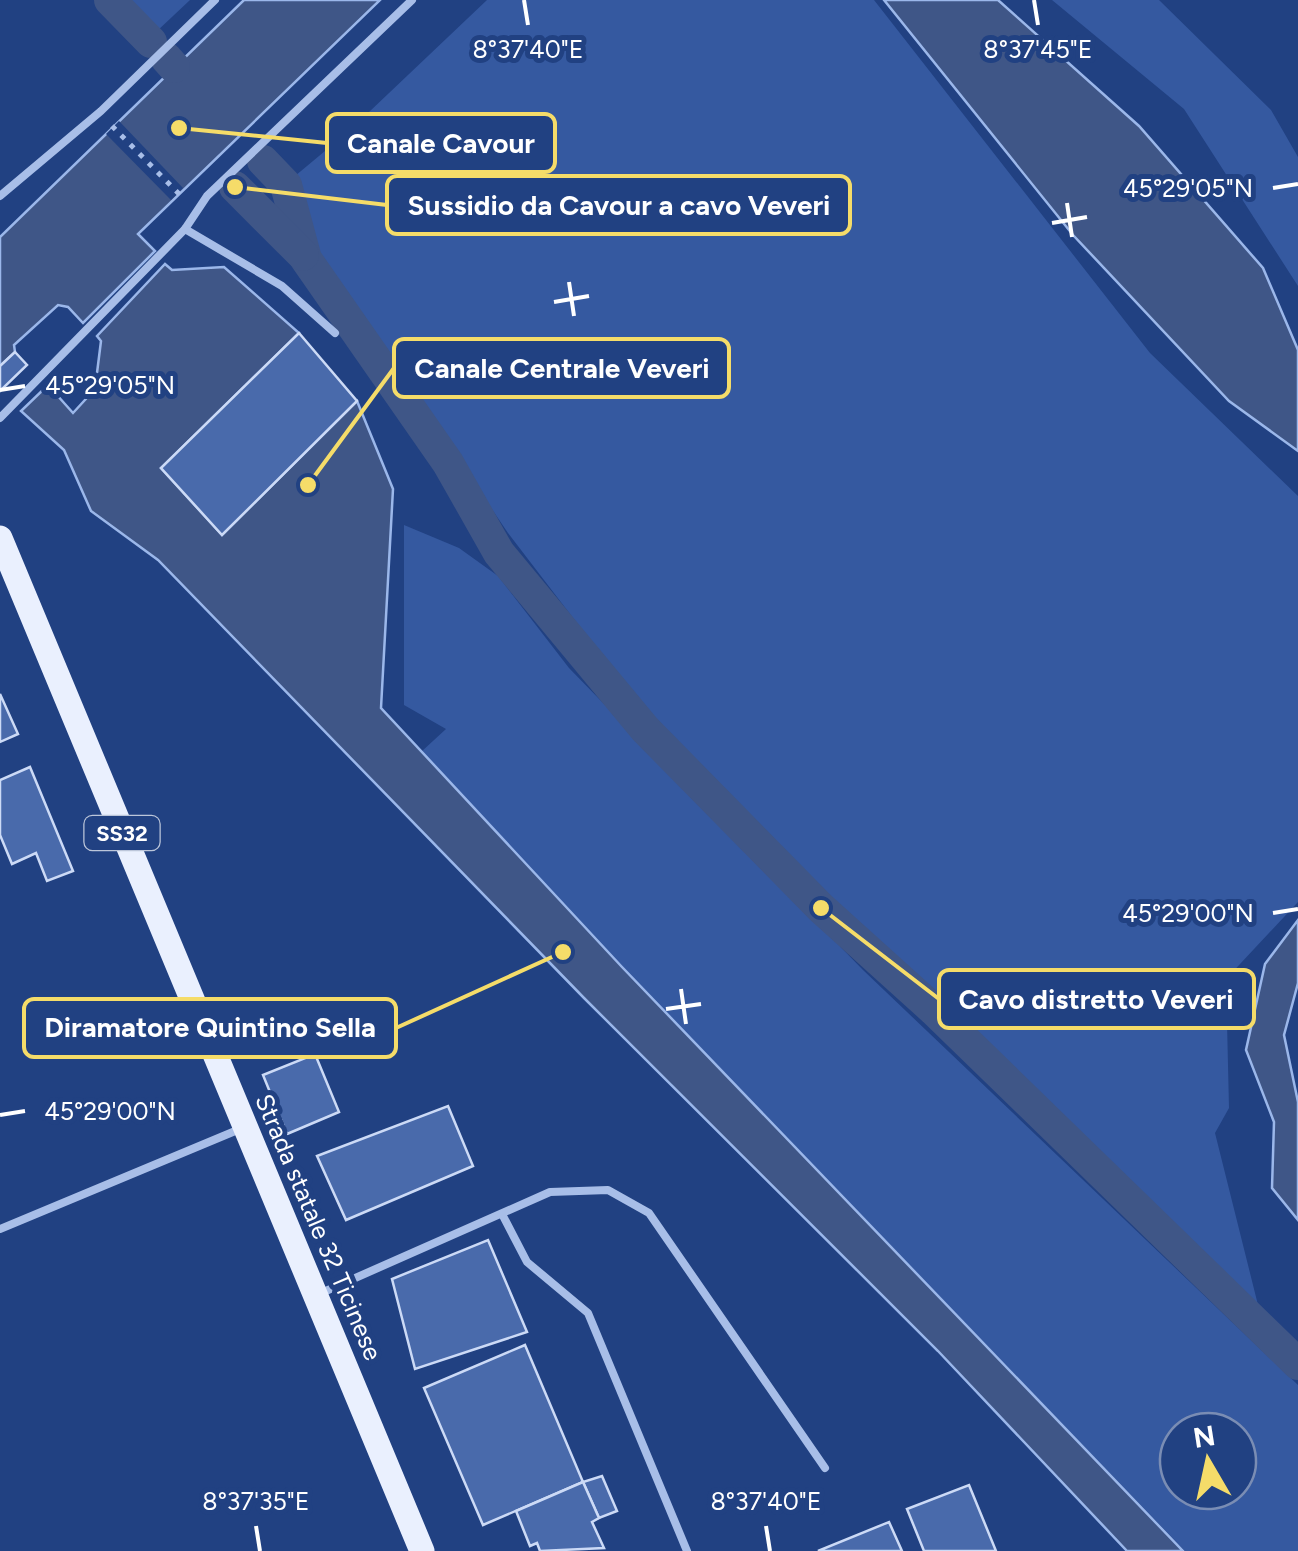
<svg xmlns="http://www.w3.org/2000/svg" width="1298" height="1551" viewBox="0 0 1298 1551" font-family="Figtree,sans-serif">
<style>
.green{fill:#3559a0;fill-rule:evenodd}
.water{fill:#3f5687;stroke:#9bb7ea;stroke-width:2.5}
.pier{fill:#214182}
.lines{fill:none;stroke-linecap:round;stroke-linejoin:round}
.canal{stroke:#3f5687;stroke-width:32}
.building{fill:#496aab;stroke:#ccdaf6;stroke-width:2.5}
.path{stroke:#a8bee8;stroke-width:5;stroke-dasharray:5 8;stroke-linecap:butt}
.service{stroke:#a8bee8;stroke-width:8}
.primary{stroke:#eaf0fe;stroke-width:25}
.ticks{fill:none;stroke:#fff;stroke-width:4}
.labels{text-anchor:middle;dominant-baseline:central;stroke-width:10;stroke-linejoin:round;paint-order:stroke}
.shield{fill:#214182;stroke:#bcc6da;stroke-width:2.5}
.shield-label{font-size:22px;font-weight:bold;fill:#fff}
.street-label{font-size:25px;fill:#fff;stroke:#214182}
.ticks-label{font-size:25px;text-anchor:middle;fill:#fff;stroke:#214182;stroke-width:10;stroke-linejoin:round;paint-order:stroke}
.leader{fill:none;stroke:#f5dc69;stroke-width:4}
.callout-dot{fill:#f5dc69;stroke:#214182;stroke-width:4}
.callout{fill:#214182;stroke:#f5dc69;stroke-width:4}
.callout-label{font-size:28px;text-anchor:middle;font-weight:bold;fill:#fff}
</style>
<rect width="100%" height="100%" fill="#214182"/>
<g class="green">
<path d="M 123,0 L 190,0 L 156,32 Z"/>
<path d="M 487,0 L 874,0 L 1150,353 L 1298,496 L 1298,902 L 1226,979 L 1229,1108 L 1215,1133 L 1258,1305 L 799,868 L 642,708 L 508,533 L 317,251 L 295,176 L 349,131 Z"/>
<path d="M 1052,0 L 1159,0 L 1271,110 L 1298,157 L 1298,286 L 1184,109 Z"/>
<path d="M 404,525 L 459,548 L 498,576 L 569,668 L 863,970 L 1298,1385 L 1298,1551 L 1185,1551 L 622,967 L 421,752 L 446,729 L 404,705 ZM 1178,1431 L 1238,1431 L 1238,1491 L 1178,1491 Z"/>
</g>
<g class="water">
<path d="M 244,0 L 380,0 L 138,234 L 155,251 L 83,323 L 68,307 L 58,305 L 14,345 L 15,352 L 0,366 L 0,237 Z"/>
<path d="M 884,0 L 998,0 L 1139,126 L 1263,268 L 1298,350 L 1298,451 L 1229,401 L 1073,235 Z"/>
<path d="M 165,264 L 172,270 L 224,267 L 299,333 L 161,468 L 222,535 L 357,401 L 393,489 L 381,708 L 622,967 L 1183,1551 L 1127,1551 L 938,1351 L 584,998 L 158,560 L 91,511 L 64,450 L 21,411 L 48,385 L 73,413 L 95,389 L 101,341 L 97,336 Z"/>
<path d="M 1298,920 L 1298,983 L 1284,1035 L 1298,1102 L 1298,1220 L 1272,1188 L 1274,1122 L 1246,1050 L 1265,964 Z"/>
</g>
<path class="pier" d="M 119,121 L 183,188 L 171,200 L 106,134 Z"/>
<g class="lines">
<g class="canal">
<path d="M 110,0 L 151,42"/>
<path d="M 166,58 L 174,67"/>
<path d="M 263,161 L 286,185 L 306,259 L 448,463 L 499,553 L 645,729 L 821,908 L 934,1010 L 1298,1364"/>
<path d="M 235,187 L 303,255"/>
</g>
</g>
<g class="building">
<path d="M 299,333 L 357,401 L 222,535 L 161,468 Z"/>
<path d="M 15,352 L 27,365 L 0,391 L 0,366 Z"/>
<path d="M 0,694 L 18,734 L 0,742 Z"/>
<path d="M 30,767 L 73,871 L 47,881 L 36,853 L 12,864 L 0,835 L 0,780 Z"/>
<path d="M 315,1054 L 339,1112 L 287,1134 L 263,1075 Z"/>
<path d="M 448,1106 L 473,1166 L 346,1220 L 317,1156 Z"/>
<path d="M 488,1240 L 527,1332 L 415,1369 L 392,1279 Z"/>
<path d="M 525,1345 L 583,1482 L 483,1525 L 424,1388 Z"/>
<path d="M 602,1476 L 617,1511 L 599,1518 L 583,1482 Z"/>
<path d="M 583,1482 L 599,1518 L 592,1522 L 604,1548 L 540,1551 L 537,1543 L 530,1546 L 516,1511 Z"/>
<path d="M 969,1485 L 996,1551 L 924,1551 L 907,1509 Z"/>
<path d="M 889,1522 L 902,1551 L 818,1551 Z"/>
</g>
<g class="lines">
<path class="path" d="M 112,126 L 185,200"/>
<g class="service">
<path d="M 0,196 L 101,111 L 215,0"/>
<path d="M 185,229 L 282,286 L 335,333"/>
<path d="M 0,418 L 185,229 L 207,196 L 412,0"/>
<path d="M 502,1214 L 527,1262 L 588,1313 L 687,1551"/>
<path d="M 0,1229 L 240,1129"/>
<path d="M 319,1294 L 550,1192 L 608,1190 L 649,1213 L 825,1468"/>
</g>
<path class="primary" d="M 0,538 L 422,1551"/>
</g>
<path class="ticks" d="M 524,0 L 528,25M 1034,0 L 1038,25M 1273,188 L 1298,184M 1067,203 L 1072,237M 1052,223 L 1087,217M 569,282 L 574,316M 554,302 L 589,296M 0,390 L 25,386M 1273,913 L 1298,909M 681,989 L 686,1024M 666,1009 L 701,1004M 0,1115 L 25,1111M 256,1526 L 260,1551M 766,1526 L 770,1551"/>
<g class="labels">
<rect class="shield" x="84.5" y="816" width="75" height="34" rx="8"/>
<g class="shield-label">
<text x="122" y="833">SS32</text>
</g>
<g class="street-label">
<text transform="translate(319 1227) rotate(67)">Strada statale 32 Ticinese</text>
</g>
</g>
<g class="ticks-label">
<text x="528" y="58">8°37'40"E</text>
<text x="1038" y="58">8°37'45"E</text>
<text x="1188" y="197">45°29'05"N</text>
<text x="110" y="394">45°29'05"N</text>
<text x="1188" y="922">45°29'00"N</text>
<text x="110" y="1120">45°29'00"N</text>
<text x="256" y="1510">8°37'35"E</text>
<text x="766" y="1510">8°37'40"E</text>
</g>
<path class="leader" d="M179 128L327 143M235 187L387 205M308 485L394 368M821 908L939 999M563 952L396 1028"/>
<g class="callout-dot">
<circle cx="179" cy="128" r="10"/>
<circle cx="235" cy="187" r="10"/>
<circle cx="308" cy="485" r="10"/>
<circle cx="821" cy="908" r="10"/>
<circle cx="563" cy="952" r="10"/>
</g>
<g class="callout">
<rect x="327" y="114" width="228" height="58" rx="10"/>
<rect x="387" y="176" width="463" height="58" rx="10"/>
<rect x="394" y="339" width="335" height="58" rx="10"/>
<rect x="939" y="970" width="315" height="58" rx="10"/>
<rect x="24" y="999" width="372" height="58" rx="10"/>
</g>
<g class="callout-label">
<text x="441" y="153">Canale Cavour</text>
<text x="619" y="215">Sussidio da Cavour a cavo Veveri</text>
<text x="562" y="378">Canale Centrale Veveri</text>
<text x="1096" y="1009">Cavo distretto Veveri</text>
<text x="210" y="1037">Diramatore Quintino Sella</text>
</g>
<g transform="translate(1208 1461) rotate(351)"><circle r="48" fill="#214182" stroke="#7a8db4" stroke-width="2.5"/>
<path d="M0-8L18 38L0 25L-18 38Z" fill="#f5dc69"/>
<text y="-15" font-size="28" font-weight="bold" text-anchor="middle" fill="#ffffff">N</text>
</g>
</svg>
